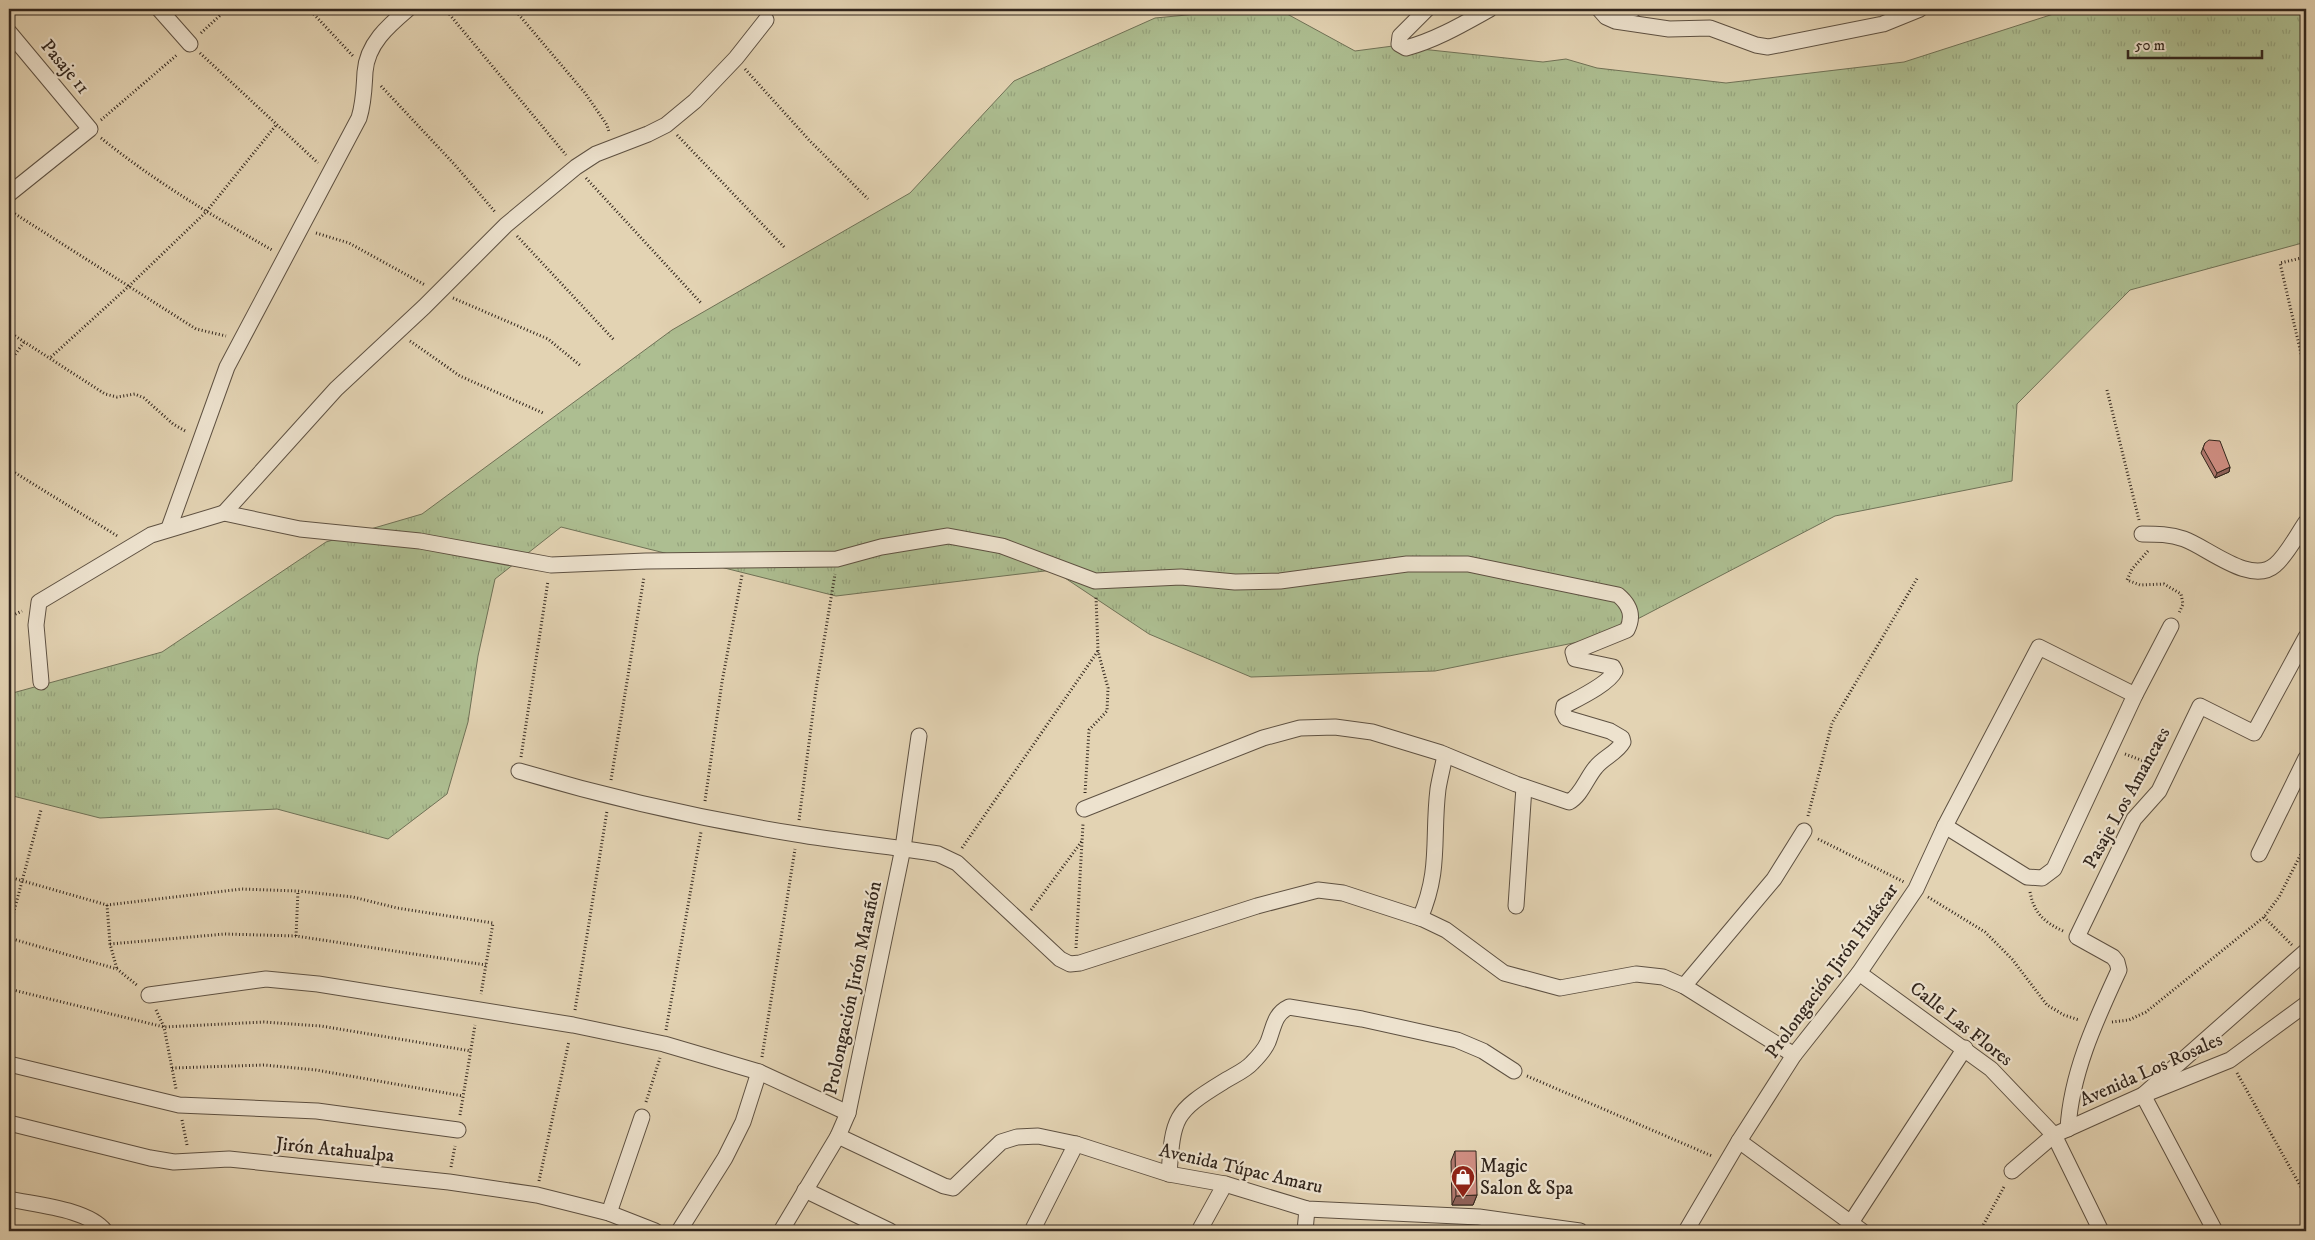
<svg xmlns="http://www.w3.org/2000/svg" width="2315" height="1240" viewBox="0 0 2315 1240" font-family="'IM FELL DW Pica',serif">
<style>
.grass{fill:url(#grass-tufts);stroke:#707257}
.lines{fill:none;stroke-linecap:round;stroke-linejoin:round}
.street-casing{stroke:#5e5142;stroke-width:17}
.path{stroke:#32261d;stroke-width:3;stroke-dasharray:1 2.5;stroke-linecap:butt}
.street{stroke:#ede2ce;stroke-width:15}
.wall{fill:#b1796f;stroke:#32261d}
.shaded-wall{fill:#90635a;stroke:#32261d}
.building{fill:#ce8d81;stroke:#32261d}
.labels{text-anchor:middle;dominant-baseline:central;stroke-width:4.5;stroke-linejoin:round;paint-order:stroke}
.street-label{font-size:19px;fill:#32261d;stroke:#ede2ce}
.poi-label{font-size:19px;fill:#32261d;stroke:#ede2ce;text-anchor:start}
</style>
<defs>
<pattern id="grass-tufts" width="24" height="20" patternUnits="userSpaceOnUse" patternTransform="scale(1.25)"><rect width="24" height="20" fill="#adbe91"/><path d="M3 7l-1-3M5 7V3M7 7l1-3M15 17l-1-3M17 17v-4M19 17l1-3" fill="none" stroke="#95a37d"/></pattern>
</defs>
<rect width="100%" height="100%" fill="#e3d3b3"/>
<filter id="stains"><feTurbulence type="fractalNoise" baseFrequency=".004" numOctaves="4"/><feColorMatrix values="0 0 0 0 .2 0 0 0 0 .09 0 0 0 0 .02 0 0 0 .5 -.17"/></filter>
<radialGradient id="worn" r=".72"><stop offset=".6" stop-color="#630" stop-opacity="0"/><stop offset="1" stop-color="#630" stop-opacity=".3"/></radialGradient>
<path class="grass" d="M 1250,9 L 1278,9 L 1355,51 L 1393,46 L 1543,62 L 1566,59 L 1597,68 L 1726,83 L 1904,62 L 2069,9 L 2306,9 L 2306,242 L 2130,290 L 2017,404 L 2012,481 L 1835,516 L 1603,637 L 1435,671 L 1251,677 L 1149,634 L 1053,570 L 836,596 L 561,527 L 495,579 L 478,656 L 468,722 L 447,794 L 388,839 L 277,809 L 100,818 L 9,795 L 9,694 L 162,652 L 326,542 L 422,514 L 672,330 L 910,193 L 1014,81 L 1155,18 Z"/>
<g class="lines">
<g class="street-casing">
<g id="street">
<path d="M 159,9 L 190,44"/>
<path d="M 1427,9 L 1400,36 L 1399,44 L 1406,48 C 1436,40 1463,24 1490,9"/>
<path d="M 1599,9 L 1606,17 L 1615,21 L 1669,29 L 1710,28 L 1756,45 L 1768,47 L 1883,24 L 1920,9"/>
<path d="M 1614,9 L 1634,9"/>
<path d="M 9,32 L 90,129 L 9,194"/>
<path d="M 224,513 L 336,389 L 424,307 L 506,225 L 576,167 L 596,154 L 648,134 L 666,125 L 695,101 L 736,58 L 766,20"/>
<path d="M 169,528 L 227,367 L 359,118 C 364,102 364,89 365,72 C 367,44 388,26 408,9"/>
<path d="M 2142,534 C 2157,534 2170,534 2184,539 C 2207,547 2251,586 2275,565 C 2287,555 2297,535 2306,522"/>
<path d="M 41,682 L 36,625 L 39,602 L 151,535 L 224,513 L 300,529 L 420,541 L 551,565 L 646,561 L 837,559 L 881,547 L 948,536 L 1002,546 L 1095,581 L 1181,577 L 1235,582 L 1280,581 L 1407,564 L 1468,564 L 1618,595 C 1630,605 1634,616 1627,630 L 1573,652 L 1575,659 L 1613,667 L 1615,671 C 1609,684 1577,699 1564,706 L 1563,712 L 1566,718 L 1610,731 L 1622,738 L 1623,742 C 1617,753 1604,757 1596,767 C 1587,777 1581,796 1569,802 L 1516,784 L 1441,753 L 1372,732 L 1335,727 L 1300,728 L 1263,738 L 1084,809"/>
<path d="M 519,771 C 610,798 702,819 796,834 C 843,842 891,846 938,854 L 957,863 L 1060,959 L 1070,964 L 1080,963 L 1257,906 L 1318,890 L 1343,893 L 1423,919 L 1446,930 L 1504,973 L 1560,988 L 1636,974 L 1663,977 L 1684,986 L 1794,1055"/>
<path d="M 1945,826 L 2027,877 L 2042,878 L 2054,869 L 2135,695 L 2171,626"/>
<path d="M 2259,854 L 2306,758"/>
<path d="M 1516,906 L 1524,787"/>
<path d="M 1420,918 C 1441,870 1432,838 1438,789 C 1440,777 1443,766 1445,755"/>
<path d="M 1859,973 L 1991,1069 L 2054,1135 L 2101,1231"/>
<path d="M 1684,986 L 1774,879 L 1804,831"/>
<path d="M 149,995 L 266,979 L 318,984 L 573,1025 L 664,1044 L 759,1072 L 848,1113"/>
<path d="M 9,1064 L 179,1105 L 317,1111 L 458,1130"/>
<path d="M 9,1123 L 150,1158 L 174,1162 L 229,1159 L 449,1182 L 537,1195 L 609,1213 L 655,1231"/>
<path d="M 2068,1129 C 2071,1073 2096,1020 2119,970 L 2117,962 L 2113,957 L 2077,937 L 2134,819 L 2159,791 L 2200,706 L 2254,733 L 2306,637"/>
<path d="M 838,1136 L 944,1186 L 953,1188 L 1001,1142 L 1017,1137 L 1038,1136 L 1076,1144 L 1169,1174 L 1225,1184 L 1307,1209 L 1479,1217 L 1580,1231"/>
<path d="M 1739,1141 L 1862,1231"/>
<path d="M 2012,1171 L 2054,1135 L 2143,1095 L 2230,1060 L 2306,1004"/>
<path d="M 1169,1174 C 1173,1117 1174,1112 1223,1082 C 1232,1076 1245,1071 1252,1063 C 1258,1057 1265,1049 1268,1042 C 1274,1027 1274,1014 1289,1007 L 1362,1019 L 1457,1040 L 1483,1051 L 1514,1071"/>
<path d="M 805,1190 L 890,1231"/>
<path d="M 9,1199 C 36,1205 88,1209 105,1231"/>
<path d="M 609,1213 L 642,1117"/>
<path d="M 1850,1224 L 1965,1048"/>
<path d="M 679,1231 L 725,1158 L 743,1122 L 759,1072"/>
<path d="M 781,1231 L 838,1136 L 848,1113 L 903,848 L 919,736"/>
<path d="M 1032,1231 L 1076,1144"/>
<path d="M 1199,1231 L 1225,1184"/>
<path d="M 1305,1231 L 1307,1209"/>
<path d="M 1686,1231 L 1739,1141 L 1794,1055 L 1859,973 L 1916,889 L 1945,826 L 2039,647 L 2135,695"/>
<path d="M 2215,1231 L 2143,1095 L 2306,951"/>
</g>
</g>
<g class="path">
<path d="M 309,9 L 353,56"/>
<path d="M 445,9 L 566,155"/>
<path d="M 514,9 L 585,93 L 607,125 L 609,132"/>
<path d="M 201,33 L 227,9"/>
<path d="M 200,53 L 318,163"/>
<path d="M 745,69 L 810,141 L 868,199"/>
<path d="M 381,86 L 455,165 L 496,213"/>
<path d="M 101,120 L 178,54"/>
<path d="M 677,135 L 785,248"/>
<path d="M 101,138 C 154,181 213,216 272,250"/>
<path d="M 586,178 L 701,303"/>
<path d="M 9,210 L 196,329 L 226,336"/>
<path d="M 316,233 L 349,243 L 425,285"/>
<path d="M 517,236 L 614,340"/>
<path d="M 2306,257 L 2280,263 L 2306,375"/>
<path d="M 453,298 L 548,339 L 581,366"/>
<path d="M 9,332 L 105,394 L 117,397 L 135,394 L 144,398 L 173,424 L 187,432"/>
<path d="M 410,341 L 460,376 L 543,413"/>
<path d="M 51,357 L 129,286 L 206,212 L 277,124"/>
<path d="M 9,363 L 24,342"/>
<path d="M 2107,390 L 2139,520"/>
<path d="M 9,469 L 119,537"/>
<path d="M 2148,551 L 2132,569 L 2127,580 L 2140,585 L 2164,584 L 2181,594 L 2183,604 L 2179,613"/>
<path d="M 9,617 L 22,611"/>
<path d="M 2125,754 L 2154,765"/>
<path d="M 521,757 L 548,581"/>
<path d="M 611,780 L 644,577"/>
<path d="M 1085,793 L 1089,730 L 1107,711 L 1108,688 L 1098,651 L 1096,596"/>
<path d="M 705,801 L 722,682 L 742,575"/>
<path d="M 1808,816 L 1832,723 L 1918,577"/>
<path d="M 799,820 L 816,689 L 835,574"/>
<path d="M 1818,839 L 1904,882"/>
<path d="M 962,848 L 1098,651"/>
<path d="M 9,877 L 107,905 L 242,889 L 298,891 L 353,897 L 397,908 L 493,923 L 481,994"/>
<path d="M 2030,892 C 2034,913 2044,922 2063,931"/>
<path d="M 1928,897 L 1985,932 L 2012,959 L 2047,1005 L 2064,1015 L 2079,1020"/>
<path d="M 107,905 L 110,944 L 117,969"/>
<path d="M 1031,910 L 1082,841"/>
<path d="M 2264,917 L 2292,945"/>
<path d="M 9,930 L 41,810"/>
<path d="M 296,936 L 298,891"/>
<path d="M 9,938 L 117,969 L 138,986"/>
<path d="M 110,944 L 225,934 L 296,936 L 486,965"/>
<path d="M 1076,948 L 1083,824"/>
<path d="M 9,989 L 164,1027 L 264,1022 L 321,1026 L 471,1051"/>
<path d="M 156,1010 L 164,1027 L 176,1089"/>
<path d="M 575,1010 L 607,811"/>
<path d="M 2112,1022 L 2129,1020 L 2146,1012 L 2264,917 L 2279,897 L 2306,844"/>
<path d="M 666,1030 L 701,832"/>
<path d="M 762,1057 L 795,849"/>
<path d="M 172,1068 L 264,1065 L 316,1070 L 463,1096"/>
<path d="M 2237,1073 L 2306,1196"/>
<path d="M 1527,1076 L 1712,1156"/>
<path d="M 646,1102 L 660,1058"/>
<path d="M 460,1115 L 475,1025"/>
<path d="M 182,1120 L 187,1145"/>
<path d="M 451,1167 L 455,1146"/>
<path d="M 539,1181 L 569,1041"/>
<path d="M 1980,1231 L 2005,1185"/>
</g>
<use href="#street" class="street"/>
</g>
<g class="wall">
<path d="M 2205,443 L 2230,467 L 2229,472 L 2215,478 L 2201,453 Z"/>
<path d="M 1455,1151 L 1477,1195 L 1473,1205 L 1452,1205 L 1451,1161 Z"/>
</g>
<g class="shaded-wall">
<path d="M 2230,467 L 2229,472 L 2215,478 L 2217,473 Z"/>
<path d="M 1477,1195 L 1473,1205 L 1452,1205 L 1456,1196 Z"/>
</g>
<g class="building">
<path d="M 2209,440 L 2220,441 L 2230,467 L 2217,473 L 2203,448 L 2205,443 Z"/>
<path d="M 1455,1151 L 1476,1151 L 1477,1195 L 1456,1196 Z"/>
</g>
<defs>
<g id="shop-pin" transform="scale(1.25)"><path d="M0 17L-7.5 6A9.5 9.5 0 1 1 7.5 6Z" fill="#8f2418" stroke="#ede2ce"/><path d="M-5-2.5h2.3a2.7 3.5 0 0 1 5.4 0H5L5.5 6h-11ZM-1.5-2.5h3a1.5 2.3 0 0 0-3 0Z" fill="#fff"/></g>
</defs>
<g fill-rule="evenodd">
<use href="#shop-pin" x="1463" y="1177"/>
</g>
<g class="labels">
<g class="street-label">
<text transform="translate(65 67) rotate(50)">Pasaje 11</text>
<text transform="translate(2127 798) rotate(-61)">Pasaje Los Amancaes</text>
<text transform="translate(1832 971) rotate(-54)">Prolongación Jirón Huáscar</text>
<text transform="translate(853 988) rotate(-78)">Prolongación Jirón Marañón</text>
<text transform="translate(1961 1024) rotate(38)">Calle Las Flores</text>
<text transform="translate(2151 1070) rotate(-24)">Avenida Los Rosales</text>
<text transform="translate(335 1150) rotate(6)">Jirón Atahualpa</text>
<text transform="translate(1241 1169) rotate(13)">Avenida Túpac Amaru</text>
</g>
<g class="poi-label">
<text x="1480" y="1166">Magic<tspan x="1480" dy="22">Salon &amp; Spa</tspan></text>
</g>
</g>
<rect width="2315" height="1240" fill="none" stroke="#e3d3b3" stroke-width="30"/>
<rect x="10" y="10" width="2295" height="1220" fill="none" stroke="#32261d" stroke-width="2.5"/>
<rect x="15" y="15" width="2285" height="1210" fill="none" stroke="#32261d"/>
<path d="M2128 50v8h134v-8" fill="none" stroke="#32261d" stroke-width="2.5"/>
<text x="2135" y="50" font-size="15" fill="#32261d" stroke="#ede2ce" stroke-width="4" paint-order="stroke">50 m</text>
<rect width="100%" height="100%" filter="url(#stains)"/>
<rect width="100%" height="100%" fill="url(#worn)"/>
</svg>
